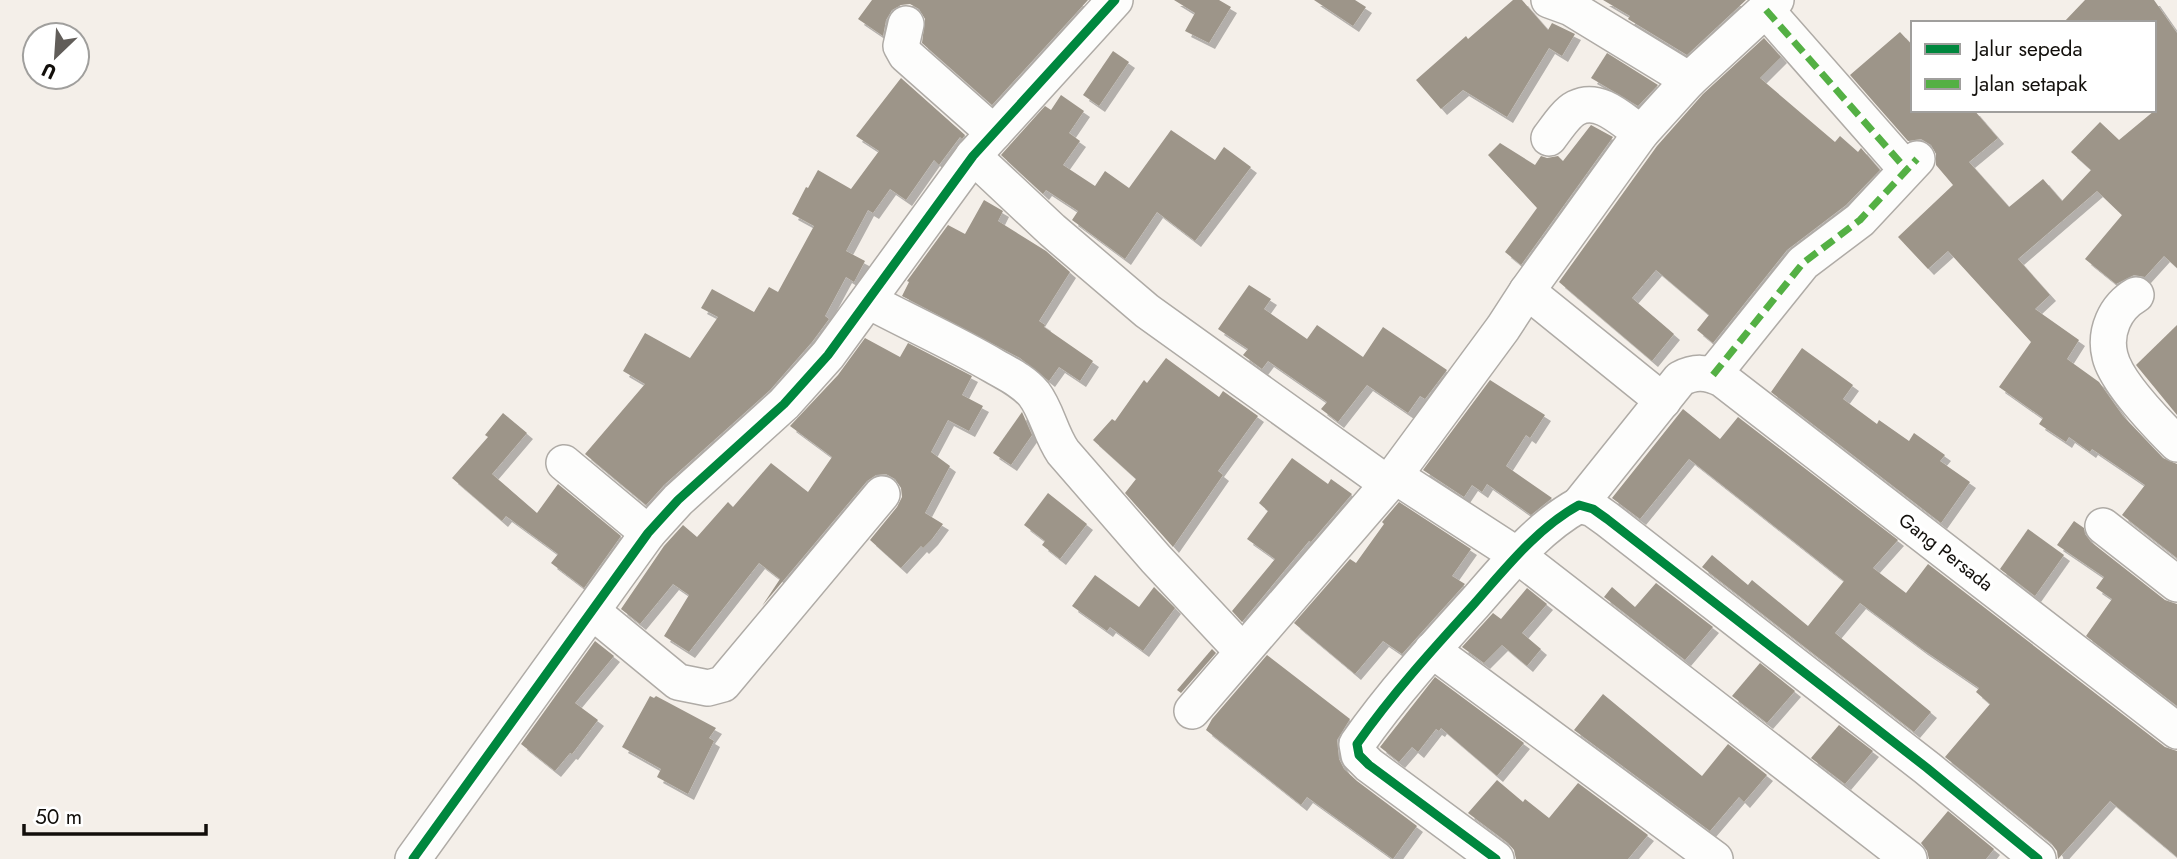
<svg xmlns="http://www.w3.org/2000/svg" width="2177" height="859" viewBox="0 0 2177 859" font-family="Jost,sans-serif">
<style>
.building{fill:#9d9589;filter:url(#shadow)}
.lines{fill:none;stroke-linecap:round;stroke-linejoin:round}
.minor-casing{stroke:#afaba6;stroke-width:38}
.minor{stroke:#fdfdfc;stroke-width:35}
.quiet{stroke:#54b044;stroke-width:7;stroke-dasharray:14 7;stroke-linecap:butt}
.cycleway-casing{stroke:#fff;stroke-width:13}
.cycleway{stroke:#00873e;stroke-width:9}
.labels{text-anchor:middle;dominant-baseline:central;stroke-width:7;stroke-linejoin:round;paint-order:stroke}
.street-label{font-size:19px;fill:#120f0b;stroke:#fff}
</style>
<defs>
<filter id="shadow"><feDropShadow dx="6" dy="6" stdDeviation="0" flood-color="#0004"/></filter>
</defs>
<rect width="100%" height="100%" fill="#f4efe9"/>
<g class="building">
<path d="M 872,0 L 1088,0 L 992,105 L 922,43 L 925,19 L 919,9 L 910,4 L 901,5 L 892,10 L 886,20 L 883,36 L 858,19 Z"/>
<path d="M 1174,0 L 1219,0 L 1231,7 L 1209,43 L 1185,31 L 1195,13 Z"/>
<path d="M 1314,0 L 1355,0 L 1366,7 L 1353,26 Z"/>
<path d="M 1513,0 L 1522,0 L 1548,30 L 1552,23 L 1575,34 L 1562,56 L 1549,48 L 1507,117 L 1463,90 L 1441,109 L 1416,80 L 1466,36 L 1468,39 Z"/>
<path d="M 1603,0 L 1746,0 L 1687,55 L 1628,19 L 1630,16 Z"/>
<path d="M 2085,0 L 2154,0 L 2177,33 L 2177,268 L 2164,256 L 2145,277 L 2134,275 L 2116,284 L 2085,259 L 2122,215 L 2097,191 L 2018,259 L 2050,295 L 2035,309 L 2079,340 L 2067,359 L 2099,382 L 2123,416 L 2163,458 L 2177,464 L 2177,558 L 2122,515 L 2145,485 L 2092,449 L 2090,452 L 2069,437 L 2066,442 L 2039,424 L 2043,418 L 1999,387 L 2031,342 L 1948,251 L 1928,269 L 1898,237 L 1953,185 L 1936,165 L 1936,154 L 1931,145 L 1921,139 L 1908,141 L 1850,75 L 1900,32 L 1913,46 L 1913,110 L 1974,110 L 1998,138 L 1969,162 L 2009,207 L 2043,179 L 2062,201 L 2091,170 L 2071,152 L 2100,122 L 2119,140 L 2154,111 L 2154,23 L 2063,23 Z"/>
<path d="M 1764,38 L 1781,57 L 1760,78 L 1835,142 L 1840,136 L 1858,152 L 1861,148 L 1880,170 L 1846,205 L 1787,250 L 1713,343 L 1697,330 L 1709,315 L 1656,270 L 1632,298 L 1674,334 L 1652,361 L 1559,282 L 1657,146 L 1703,94 Z"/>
<path d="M 1113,51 L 1129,62 L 1099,106 L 1083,95 Z"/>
<path d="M 1607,53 L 1658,85 L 1638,106 L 1591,78 Z"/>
<path d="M 901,78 L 965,135 L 962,139 L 960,137 L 939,165 L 934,160 L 906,200 L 890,189 L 873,213 L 868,210 L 846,251 L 865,261 L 854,282 L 846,277 L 825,316 L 829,319 L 812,342 L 770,390 L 664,485 L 646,505 L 585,454 L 645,384 L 623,371 L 645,333 L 690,358 L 718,317 L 701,308 L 712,289 L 754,312 L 769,287 L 778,292 L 814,226 L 792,214 L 806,187 L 808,188 L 818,170 L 851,189 L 879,151 L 856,136 Z"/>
<path d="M 1061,95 L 1084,111 L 1069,133 L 1080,141 L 1063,165 L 1095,186 L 1105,171 L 1129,188 L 1171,130 L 1215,160 L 1224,147 L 1251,167 L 1195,241 L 1157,212 L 1125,259 L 1072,220 L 1078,211 L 1046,190 L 1043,194 L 1001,155 L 1045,106 L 1051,110 Z"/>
<path d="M 1591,125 L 1613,137 L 1521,265 L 1505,252 L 1537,208 L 1488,155 L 1500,143 L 1535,165 L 1541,156 L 1547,158 L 1558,156 L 1563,161 Z"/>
<path d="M 984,200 L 1003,211 L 998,221 L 1046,251 L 1070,272 L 1039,321 L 1045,325 L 1044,327 L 1093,361 L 1080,381 L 1059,367 L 1049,381 L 1020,358 L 902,296 L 909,282 L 907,281 L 948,225 L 965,234 Z"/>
<path d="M 1249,285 L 1271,299 L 1264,309 L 1307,339 L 1317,325 L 1363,357 L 1383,327 L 1447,370 L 1425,399 L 1420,396 L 1408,413 L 1367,385 L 1338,422 L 1321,409 L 1327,402 L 1268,361 L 1262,369 L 1243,355 L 1248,349 L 1218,329 Z"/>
<path d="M 2177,325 L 2177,415 L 2136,365 Z"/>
<path d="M 865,338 L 900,357 L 908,343 L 972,376 L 962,395 L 983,406 L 969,431 L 948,420 L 931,452 L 950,466 L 925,513 L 943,524 L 932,539 L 923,548 L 921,546 L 901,568 L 870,540 L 897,507 L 902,497 L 901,488 L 895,479 L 886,474 L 876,475 L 867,481 L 762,606 L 780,579 L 759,563 L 689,652 L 664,636 L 689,595 L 673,584 L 640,624 L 621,609 L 664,546 L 683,525 L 697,537 L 728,502 L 733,507 L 771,463 L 808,492 L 832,457 L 790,426 L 838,375 Z"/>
<path d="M 1802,348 L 1853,385 L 1843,399 L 1877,424 L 1879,420 L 1909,441 L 1914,433 L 1945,455 L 1940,461 L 1970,482 L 1941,523 L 1771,392 Z"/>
<path d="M 1166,358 L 1219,397 L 1223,391 L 1258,416 L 1218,471 L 1223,475 L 1173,547 L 1125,493 L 1136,479 L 1093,440 L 1112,419 L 1115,421 L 1144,380 L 1147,383 Z"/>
<path d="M 1490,380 L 1545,415 L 1530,438 L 1526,435 L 1506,466 L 1552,498 L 1531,515 L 1487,484 L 1482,492 L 1472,485 L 1464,497 L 1423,470 Z"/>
<path d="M 1683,409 L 1720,439 L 1738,417 L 1898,540 L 1873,568 L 1906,593 L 1928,564 L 2165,747 L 2177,751 L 2177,857 L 2110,801 L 2058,859 L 2057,851 L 2051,843 L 1945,757 L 1990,704 L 1976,692 L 1979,688 L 1922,649 L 1860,603 L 1835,633 L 1931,712 L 1914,732 L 1702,567 L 1712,555 L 1748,585 L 1752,580 L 1808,626 L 1844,581 L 1689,459 L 1640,519 L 1612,498 Z"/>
<path d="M 1022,412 L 1032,435 L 1011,465 L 993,453 Z"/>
<path d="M 503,413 L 527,433 L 492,474 L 537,513 L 558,484 L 621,536 L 584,588 L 551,563 L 558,554 L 506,516 L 502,521 L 452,478 L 488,437 L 485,435 Z"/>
<path d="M 1292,458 L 1328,484 L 1331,479 L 1352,494 L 1311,542 L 1309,541 L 1242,622 L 1232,611 L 1275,559 L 1247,539 L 1268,511 L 1259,503 Z"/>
<path d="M 1048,493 L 1087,524 L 1060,559 L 1042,545 L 1045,541 L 1024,525 Z"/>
<path d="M 1399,502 L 1471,549 L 1452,576 L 1465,584 L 1402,654 L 1383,641 L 1355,674 L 1294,623 L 1350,559 L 1356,563 L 1384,524 L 1382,522 Z"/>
<path d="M 2074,521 L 2084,528 L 2085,534 L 2091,542 L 2165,600 L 2177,604 L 2177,706 L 2086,636 L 2112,599 L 2096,588 L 2104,577 L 2057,545 Z"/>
<path d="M 2028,529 L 2064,555 L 2035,596 L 2000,569 Z"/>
<path d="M 1095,575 L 1139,607 L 1154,587 L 1175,608 L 1143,651 L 1110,627 L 1107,631 L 1072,606 Z"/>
<path d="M 1656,583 L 1713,627 L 1685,660 L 1604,597 L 1612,587 L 1635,607 Z"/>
<path d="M 1527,588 L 1547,604 L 1522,633 L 1541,649 L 1527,666 L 1502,645 L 1484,663 L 1462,647 L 1493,613 L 1501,619 Z"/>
<path d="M 595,641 L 614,656 L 575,703 L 598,720 L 572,754 L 570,753 L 555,771 L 521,744 Z"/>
<path d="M 1212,649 L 1216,653 L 1181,693 L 1177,690 Z"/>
<path d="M 1267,655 L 1350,719 L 1337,740 L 1339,759 L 1344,769 L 1357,781 L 1417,826 L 1393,859 L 1307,797 L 1301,805 L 1206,730 L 1212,719 Z"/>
<path d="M 1760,663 L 1795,691 L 1767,723 L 1732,696 Z"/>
<path d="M 1435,677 L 1524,743 L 1497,776 L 1441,728 L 1439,731 L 1436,729 L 1418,752 L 1412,747 L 1399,762 L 1380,747 Z"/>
<path d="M 1603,694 L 1702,776 L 1728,744 L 1767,775 L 1744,802 L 1739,797 L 1710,831 L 1574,730 Z"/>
<path d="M 650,696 L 654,698 L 656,696 L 716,728 L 709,738 L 714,741 L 688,794 L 657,777 L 661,769 L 622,747 Z"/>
<path d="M 1839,725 L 1873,751 L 1845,784 L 1811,758 Z"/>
<path d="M 1497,780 L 1523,802 L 1525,799 L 1549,818 L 1578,783 L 1648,835 L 1628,859 L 1516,859 L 1514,850 L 1508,843 L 1468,813 Z"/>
<path d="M 1948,811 L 1994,849 L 1986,859 L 1929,859 L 1927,851 L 1921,843 Z"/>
</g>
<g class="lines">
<g class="minor-casing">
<g id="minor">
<path d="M 1549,0 L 1571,8 L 1689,80 L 1776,0"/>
<path d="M 1766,10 L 1906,169"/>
<path d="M 906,24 L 901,46 L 906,55 L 994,133"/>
<path d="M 1549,138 C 1556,129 1566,113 1576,108 C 1600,96 1622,120 1641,133"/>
<path d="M 973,156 L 1052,230 L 1147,311 L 1388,484 L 1503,328 L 1527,291 L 1641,133 L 1689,80"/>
<path d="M 1527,291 L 1663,401"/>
<path d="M 2136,295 C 2115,307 2104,332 2110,356 C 2116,382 2158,425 2177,444"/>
<path d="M 869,301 C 910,323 953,342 994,366 C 1008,374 1023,381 1034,394 C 1047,411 1050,433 1063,452 L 1156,559 L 1242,651"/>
<path d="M 1713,375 L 1803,263 L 1860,220 L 1917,159"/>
<path d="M 564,463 L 648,533"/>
<path d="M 1395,476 L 1517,555 L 1909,859"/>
<path d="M 1579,505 L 1680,379 C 1695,371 1706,372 1722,379 L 2177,731"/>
<path d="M 2103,526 L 2177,584"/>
<path d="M 593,612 L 678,682 L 708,688 L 723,684 L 882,494"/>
<path d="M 1432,650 L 1715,859"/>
<path d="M 1192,711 L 1388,484"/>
<path d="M 413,859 L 648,533 L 678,500 L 784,404 L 828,355 L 973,156 L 1115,0"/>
<path d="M 1496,859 L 1369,765 L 1359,755 L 1357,744 C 1392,694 1433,649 1474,604 C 1505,569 1537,528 1579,505 L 1593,509 L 1607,519 L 1927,768 L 2038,859"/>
</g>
</g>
<use href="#minor" class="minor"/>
<g class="quiet">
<path d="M 1766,10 L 1906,169"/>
<path d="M 1713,375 L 1803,263 L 1860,220 L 1917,159"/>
</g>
<g class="cycleway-casing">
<g id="cycleway">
<path d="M 413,859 L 648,533 L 678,500 L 784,404 L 828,355 L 973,156 L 1115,0"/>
<path d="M 1496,859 L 1369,765 L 1359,755 L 1357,744 C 1392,694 1433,649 1474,604 C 1505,569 1537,528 1579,505 L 1593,509 L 1607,519 L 1927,768 L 2038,859"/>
</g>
</g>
<use href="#cycleway" class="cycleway"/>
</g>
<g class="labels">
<g class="street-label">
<text transform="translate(1946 552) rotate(38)">Gang Persada</text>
</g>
</g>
<rect x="1911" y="21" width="245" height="91" fill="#ffffff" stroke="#a09f9d" stroke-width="2"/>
<rect x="1925" y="44" width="35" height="10" fill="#00873e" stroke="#a09f9d" stroke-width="2"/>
<text x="1974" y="56" font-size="21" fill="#120f0b">Jalur sepeda</text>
<rect x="1925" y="79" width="35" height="10" fill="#54b044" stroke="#a09f9d" stroke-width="2"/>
<text x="1974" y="91" font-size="21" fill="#120f0b">Jalan setapak</text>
<g transform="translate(56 56) rotate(205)"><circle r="33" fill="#ffffff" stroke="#a09f9d" stroke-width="2"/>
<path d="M0-5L12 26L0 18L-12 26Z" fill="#615d59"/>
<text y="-10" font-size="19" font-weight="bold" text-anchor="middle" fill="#120f0b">U</text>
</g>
<path d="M24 824v10h182v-10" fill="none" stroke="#120f0b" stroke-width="3.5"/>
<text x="35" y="824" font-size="21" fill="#120f0b" stroke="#ffffff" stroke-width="5" paint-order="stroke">50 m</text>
</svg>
